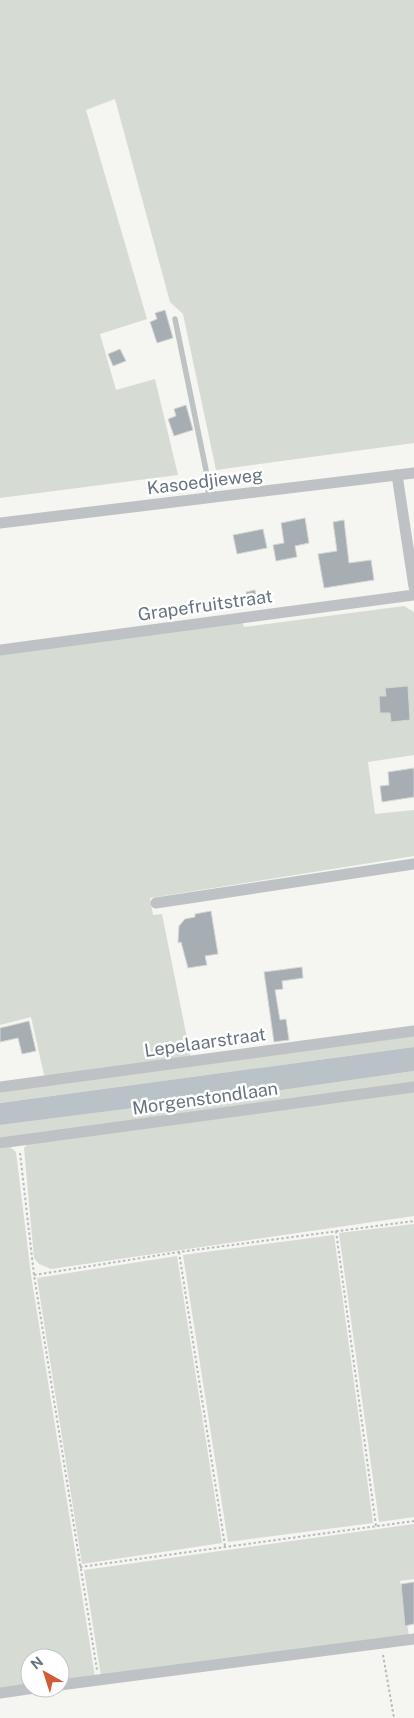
<svg xmlns="http://www.w3.org/2000/svg" width="414" height="1718" viewBox="0 0 414 1718" font-family="'Public Sans',sans-serif">
<style>
.green{fill:#d6dbd3}
.water{fill:#b9c2c7}
.building{fill:#a7aeb3;stroke:#d6d6d4}
.lines{fill:none;stroke-linecap:round;stroke-linejoin:round}
.path{stroke:#b8bbbd;stroke-width:2;stroke-dasharray:2.5 2.5;stroke-linecap:butt}
.service{stroke:#bec2c5;stroke-width:5.5}
.minor{stroke:#bec2c5;stroke-width:11}
.labels{text-anchor:middle;dominant-baseline:central;stroke-width:5;stroke-linejoin:round;paint-order:stroke}
.street-label{font-size:18px;fill:#677480;stroke:#fff}
</style>
<rect width="100%" height="100%" fill="#f5f5f1"/>
<g class="green">
<path d="M 0,0 L 414,0 L 414,443 L 216,470 L 183,314 L 170,302 L 115,99 L 86,110 L 147,319 L 100,334 L 116,390 L 155,379 L 178,475 L 0,498 Z"/>
<path d="M 404,606 L 414,612 L 414,755 L 368,762 L 375,814 L 414,810 L 414,856 L 150,898 L 153,915 L 162,914 L 191,1058 L 45,1079 L 31,1017 L 0,1025 L 0,654 L 242,621 L 244,627 Z"/>
<path d="M 414,1036 L 414,1047 L 0,1103 L 0,1091 Z"/>
<path d="M 414,1071 L 414,1084 L 0,1139 L 0,1125 L 181,1102 L 191,1103 Z"/>
<path d="M 414,1091 L 414,1216 L 51,1269 L 39,1264 L 34,1258 L 24,1148 L 29,1143 Z"/>
<path d="M 10,1147 L 16,1152 L 31,1275 L 95,1677 L 60,1681 L 60,1658 L 30,1658 L 30,1685 L 0,1688 L 0,1149 Z"/>
<path d="M 414,1224 L 414,1517 L 379,1522 L 339,1233 Z"/>
<path d="M 334,1235 L 373,1523 L 228,1542 L 183,1255 Z"/>
<path d="M 177,1256 L 222,1543 L 82,1564 L 37,1278 Z"/>
<path d="M 414,1524 L 414,1579 L 400,1581 L 409,1636 L 101,1676 L 84,1570 Z"/>
</g>
<path class="water" d="M 414,1047 L 414,1071 L 191,1103 L 181,1102 L 0,1125 L 0,1103 Z"/>
<g class="building">
<path d="M 165,310 L 173,338 L 157,343 L 150,322 L 157,319 L 155,313 Z"/>
<path d="M 120,349 L 126,361 L 113,366 L 108,354 Z"/>
<path d="M 186,405 L 193,430 L 174,436 L 168,419 L 176,416 L 174,409 Z"/>
<path d="M 305,518 L 309,543 L 295,546 L 297,557 L 276,561 L 273,545 L 284,543 L 281,523 Z"/>
<path d="M 344,520 L 349,563 L 371,560 L 374,580 L 324,588 L 318,554 L 337,551 L 333,522 Z"/>
<path d="M 263,529 L 267,548 L 237,554 L 233,535 Z"/>
<path d="M 255,590 L 257,601 L 248,603 L 246,592 Z"/>
<path d="M 408,686 L 410,720 L 391,722 L 390,713 L 380,713 L 379,696 L 386,696 L 385,688 Z"/>
<path d="M 414,768 L 414,797 L 382,802 L 380,786 L 389,785 L 388,772 Z"/>
<path d="M 211,911 L 218,954 L 205,956 L 207,965 L 188,968 L 181,942 L 178,943 L 179,926 L 185,919 L 195,917 L 195,914 Z"/>
<path d="M 302,967 L 303,978 L 282,981 L 283,989 L 275,990 L 280,1020 L 286,1019 L 289,1040 L 274,1042 L 264,972 Z"/>
<path d="M 29,1021 L 36,1051 L 22,1054 L 18,1038 L 0,1042 L 0,1028 Z"/>
<path d="M 414,1582 L 414,1624 L 405,1626 L 401,1584 Z"/>
</g>
<g class="lines">
<g class="path">
<path d="M 20,1153 L 34,1275 L 97,1670"/>
<path d="M 336,1231 L 376,1526"/>
<path d="M 179,1252 L 225,1546"/>
<path d="M 34,1275 L 179,1252 L 414,1221"/>
<path d="M 80,1567 L 414,1521"/>
<path d="M 383,1655 L 394,1718"/>
</g>
<path class="service" d="M 175,319 L 206,470 L 209,497"/>
<g class="minor">
<path d="M 397,475 L 414,587"/>
<path d="M 0,523 L 414,473"/>
<path d="M 0,650 L 414,595"/>
<path d="M 156,903 L 414,864"/>
<path d="M 0,1087 L 414,1031"/>
<path d="M 0,1143 L 414,1087"/>
<path d="M 60,1685 L 414,1639"/>
<path d="M 0,1693 L 35,1688"/>
</g>
</g>
<g class="labels">
<g class="street-label">
<text transform="translate(205 481) rotate(-7)">Kasoedjieweg</text>
<text transform="translate(205 605) rotate(-8)">Grapefruitstraat</text>
<text transform="translate(205 1042) rotate(-8)">Lepelaarstraat</text>
<text transform="translate(205 1098) rotate(-8)">Morgenstondlaan</text>
</g>
</g>
<g transform="translate(45 1673) rotate(321)"><circle r="24" fill="#ffffff" stroke="#c2c7cc"/>
<path d="M0-4L9 19L0 12L-9 19Z" fill="#d25c35"/>
<text y="-8" font-size="14" font-weight="bold" text-anchor="middle" fill="#677480">N</text>
</g>
</svg>
